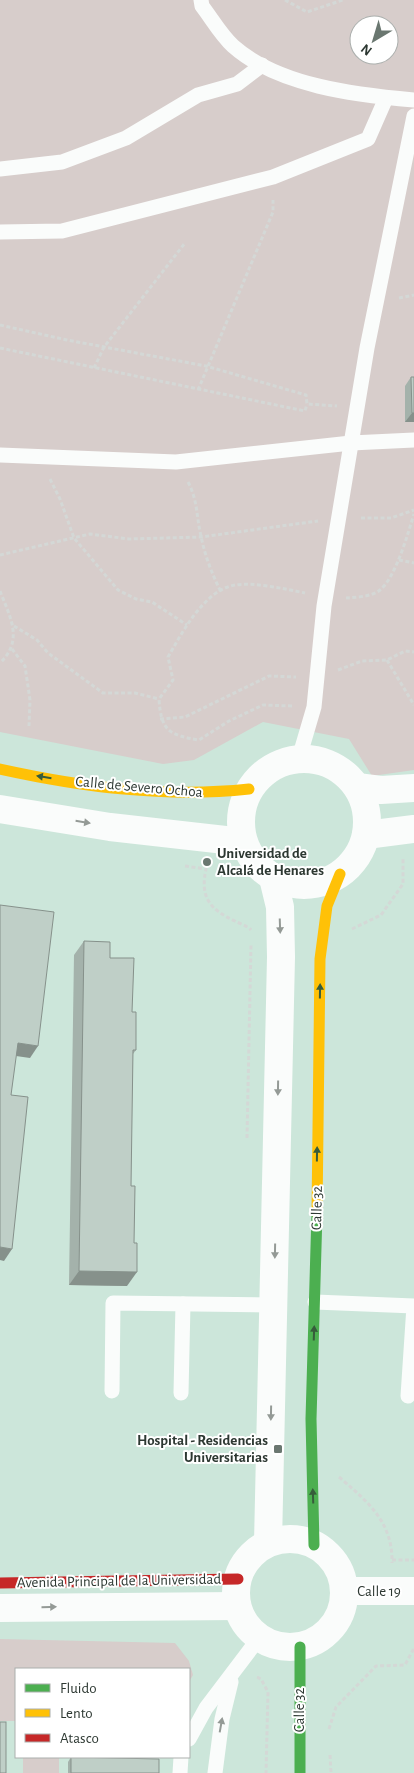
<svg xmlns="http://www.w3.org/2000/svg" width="414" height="1773" viewBox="0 0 414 1773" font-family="'Alegreya Sans',sans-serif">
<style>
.built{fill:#cce6da;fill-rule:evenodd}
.green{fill:#d7cdcb;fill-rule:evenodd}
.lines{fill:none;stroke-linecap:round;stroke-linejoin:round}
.path{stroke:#d4d8d6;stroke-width:3;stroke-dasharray:4 2.5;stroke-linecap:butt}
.lane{stroke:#fafcfb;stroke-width:15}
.street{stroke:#fafcfb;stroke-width:28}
.fast{stroke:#4caf50;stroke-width:11}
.slow{stroke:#ffc107;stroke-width:11}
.jam{stroke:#c62828;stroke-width:11}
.wall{fill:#a4b2ab}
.shaded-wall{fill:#86918b}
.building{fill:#bfcfc7;stroke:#86918b}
.oneway{fill:#365c3b}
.oneway2{fill:#949a96}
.poi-dot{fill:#6a7770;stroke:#fff;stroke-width:2}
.labels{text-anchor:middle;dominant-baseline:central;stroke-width:4;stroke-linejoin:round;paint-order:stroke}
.street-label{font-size:15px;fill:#2d3832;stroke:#fff}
.poi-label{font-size:15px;font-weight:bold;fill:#2d3832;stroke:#fff;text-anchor:start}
</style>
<rect width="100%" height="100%" fill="#dcece4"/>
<path class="built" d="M 0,0 L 414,0 L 414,1773 L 0,1773 ZM 359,25 L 389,25 L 389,55 L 359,55 ZM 16,1669 L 189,1669 L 189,1757 L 16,1757 Z"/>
<g class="green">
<path d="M 0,0 L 414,0 L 414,770 L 372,776 L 349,739 L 263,722 L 194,760 L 163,764 L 0,732 ZM 359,25 L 389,25 L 389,55 L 359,55 Z"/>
<path d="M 0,1639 L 175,1643 L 189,1661 L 193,1675 L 189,1682 L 189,1669 L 16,1669 L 16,1721 L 0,1721 Z"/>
<rect x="23" y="1757" width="36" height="16"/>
</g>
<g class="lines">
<g class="path">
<path d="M 285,0 L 307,12 L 343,0"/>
<path d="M 399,298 L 414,295"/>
<path d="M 0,325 L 67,340 L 206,366 L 306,395 L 307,404 L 337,406"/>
<path d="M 0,348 L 305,411 L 307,404"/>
<path d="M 94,368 L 104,347 L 185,243"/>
<path d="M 198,390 L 273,212 L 273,200"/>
<path d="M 50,479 L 60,499 L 74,538 L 118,590 L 136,599 L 152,602 L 187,625"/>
<path d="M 188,482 C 198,501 196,515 201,536 C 205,556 212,574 221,592"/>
<path d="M 361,518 L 391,518 L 414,510"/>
<path d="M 0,555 L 90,534 L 129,539 L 201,537 L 318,521"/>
<path d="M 399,560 L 414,563"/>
<path d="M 0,591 C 10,617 24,640 0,663"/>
<path d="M 346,598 C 357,597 371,597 380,590 C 396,577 408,533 414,514"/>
<path d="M 14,626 L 37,640 L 48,653 L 103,693 L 135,693 L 159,699"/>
<path d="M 12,649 L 25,666 L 30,700 L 29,726"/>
<path d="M 387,660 L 414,705"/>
<path d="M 338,670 L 362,661 L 387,660 L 405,651 L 414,652"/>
<path d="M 292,706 L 263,705 L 229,721 L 199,740 C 169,735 161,731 159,699 L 173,680 L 168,657 C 182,633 204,590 235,585 C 255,582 285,589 305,593"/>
<path d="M 160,719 L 185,717 L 269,676 L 296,677"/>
<path d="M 185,866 L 206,869 C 200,897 209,909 235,921 C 240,924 248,926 251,930"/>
<path d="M 352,929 L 381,915 L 403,884 L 403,859"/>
<path d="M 247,1138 L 251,944"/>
<path d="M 339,1477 C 368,1502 393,1522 392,1563"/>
<path d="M 392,1560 L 414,1560"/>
<path d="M 257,1677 L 261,1679 L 268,1692 L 266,1773"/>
<path d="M 329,1729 L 336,1707 L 376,1666 L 405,1665 L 414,1648"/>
<path d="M 330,1755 L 331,1773"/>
</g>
<g class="lane">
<path d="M 201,0 L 202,6 C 212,19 221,35 233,46 C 278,86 356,95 414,100"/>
<path d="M 0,169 L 62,162 L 126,138 L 198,95 L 237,84 L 262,65"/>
<path d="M 0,232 L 62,231 L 273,177 L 368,139 L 386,98"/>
<path d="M 0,455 L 176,462 L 351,443 L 414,440"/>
<path d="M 299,758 L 314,707 L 324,606 L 367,348 L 414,116"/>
<path d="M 315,1302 L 414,1306 L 408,1396"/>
<path d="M 112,1391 L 113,1303 L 274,1305"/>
<path d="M 181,1393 L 183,1304"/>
<path d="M 189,1739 L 206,1708 L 259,1638"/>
<path d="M 180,1773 L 181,1757"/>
<path d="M 215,1773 L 222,1719 L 231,1682"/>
</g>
<g class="street">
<circle cx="304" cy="822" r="63"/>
<path d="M 357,787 L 381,790 L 414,788"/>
<path d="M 0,809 L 110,827 L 243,842"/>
<path d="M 366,835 L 414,829"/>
<circle cx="290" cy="1593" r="54"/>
<path d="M 268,1543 L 281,957 L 280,907 L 273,878"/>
<path d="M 345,1591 L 414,1591"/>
<path d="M 0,1608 L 237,1606"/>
</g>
<g class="fast">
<path d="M 314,1545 L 311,1419 L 317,1213"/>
<path d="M 300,1647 L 300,1773"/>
</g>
<g class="slow">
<path d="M 0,769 C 82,787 165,798 249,789"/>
<path d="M 317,1213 L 320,959 L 327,906 L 340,874"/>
</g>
<path class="jam" d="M 0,1583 L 238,1579"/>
</g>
<g class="wall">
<path d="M 411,377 L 414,422 L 405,422 L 405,386 Z"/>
<path d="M 84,941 L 110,958 L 132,1012 L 136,1050 L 133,1054 L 127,1286 L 69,1285 L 74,955 Z"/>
<path d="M 71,1757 L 159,1773 L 68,1773 L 68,1762 Z"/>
</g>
<g class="shaded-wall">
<path d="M 412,413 L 414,413 L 414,422 L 405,422 Z"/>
<path d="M 18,1043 L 38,1046 L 30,1058 L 9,1055 Z"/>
<path d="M 0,1247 L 12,1249 L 4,1261 L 0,1260 Z"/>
<path d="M 79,1271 L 137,1272 L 127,1286 L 69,1285 Z"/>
</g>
<g class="building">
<path d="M 411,377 L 414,377 L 414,413 L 412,413 Z"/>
<path d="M 0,905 L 54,912 L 38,1046 L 18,1043 L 11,1095 L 28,1097 L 12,1249 L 0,1247 Z"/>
<path d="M 84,941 L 110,942 L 110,958 L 134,958 L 132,1012 L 136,1012 L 136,1050 L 133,1050 L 131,1186 L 135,1186 L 134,1243 L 137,1243 L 137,1272 L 79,1271 Z"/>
<rect x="0" y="1722" width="6" height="51"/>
<path d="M 71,1757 L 159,1759 L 159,1773 L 71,1773 Z"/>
</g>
<defs><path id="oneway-solid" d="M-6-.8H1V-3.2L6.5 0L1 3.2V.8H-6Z" transform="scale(1.25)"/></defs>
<g class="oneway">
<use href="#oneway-solid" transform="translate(44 777) rotate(-171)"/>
<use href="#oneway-solid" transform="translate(320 991) rotate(-89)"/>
<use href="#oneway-solid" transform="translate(317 1154) rotate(-89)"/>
<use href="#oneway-solid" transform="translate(314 1333) rotate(-88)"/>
<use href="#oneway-solid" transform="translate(313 1496) rotate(-92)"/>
</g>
<g class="oneway2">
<use href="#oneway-solid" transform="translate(83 822) rotate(9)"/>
<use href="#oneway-solid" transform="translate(280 926) rotate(88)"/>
<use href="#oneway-solid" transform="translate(278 1088) rotate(91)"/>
<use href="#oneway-solid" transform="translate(275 1251) rotate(91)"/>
<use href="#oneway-solid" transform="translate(271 1413) rotate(91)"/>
<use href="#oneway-solid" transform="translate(49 1607) rotate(-1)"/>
<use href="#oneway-solid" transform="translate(221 1725) rotate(-80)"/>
</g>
<g class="poi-dot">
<circle cx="207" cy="862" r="5"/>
<rect x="273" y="1444" width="10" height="10" rx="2.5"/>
</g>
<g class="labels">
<g class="street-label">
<text transform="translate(139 787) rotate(5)">Calle de Severo Ochoa</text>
<text transform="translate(317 1208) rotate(-89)">Calle 32</text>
<text transform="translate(119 1581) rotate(-1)">Avenida Principal de la Universidad</text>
<text x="379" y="1591">Calle 19</text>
<text transform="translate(299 1710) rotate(-90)">Calle 32</text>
</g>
<g class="poi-label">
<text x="217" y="853">Universidad de<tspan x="217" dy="17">Alcalá de Henares</tspan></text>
<text x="268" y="1440" text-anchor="end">Hospital - Residencias<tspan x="268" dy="17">Universitarias</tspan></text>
</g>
</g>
<rect x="15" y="1668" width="175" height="90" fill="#ffffff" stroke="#abafad"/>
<rect x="25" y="1684" width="25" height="8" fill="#4caf50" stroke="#abafad"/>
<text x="60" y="1693" font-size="15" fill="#2d3832">Fluido</text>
<rect x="25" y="1709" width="25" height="8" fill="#ffc107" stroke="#abafad"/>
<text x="60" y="1718" font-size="15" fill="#2d3832">Lento</text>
<rect x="25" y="1734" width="25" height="8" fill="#c62828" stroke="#abafad"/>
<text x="60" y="1743" font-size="15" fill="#2d3832">Atasco</text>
<g transform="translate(374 40) rotate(218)"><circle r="24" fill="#ffffff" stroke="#abafad"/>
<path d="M0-4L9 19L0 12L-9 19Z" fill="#6a7770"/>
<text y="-8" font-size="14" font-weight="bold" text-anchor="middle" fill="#2d3832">N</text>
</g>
</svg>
